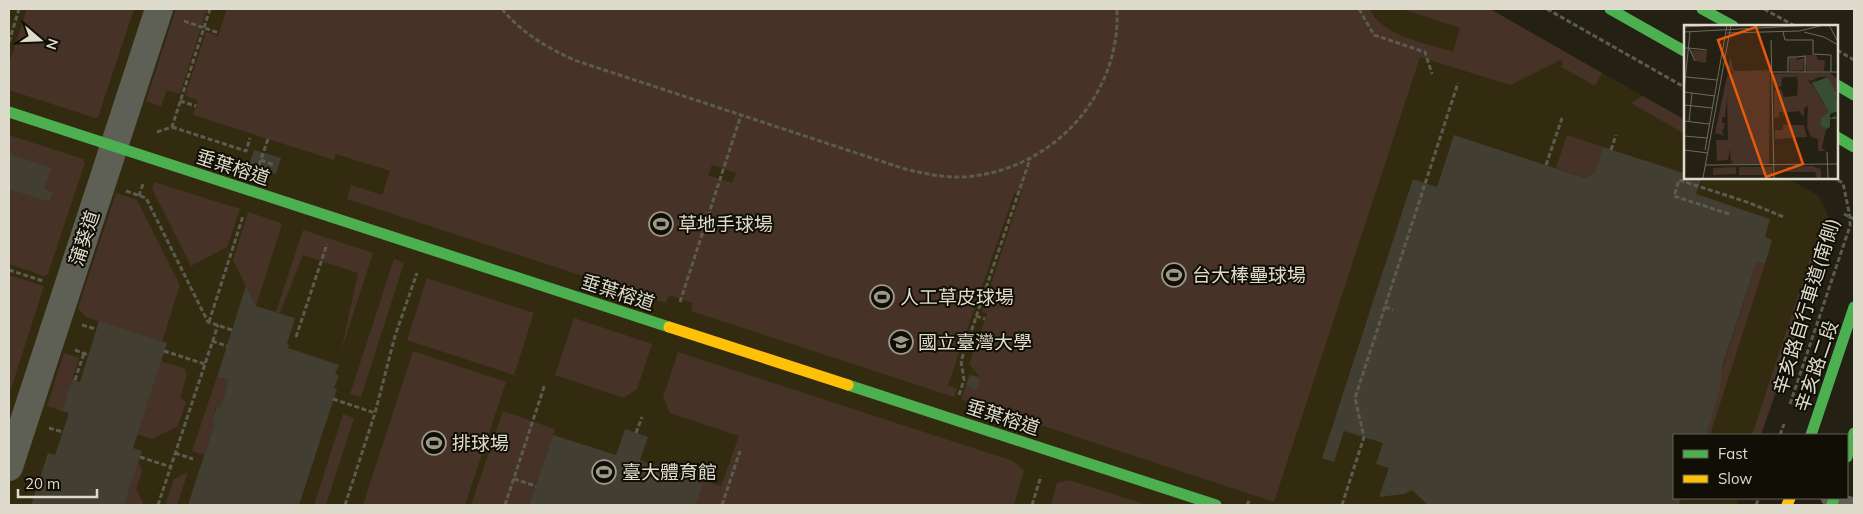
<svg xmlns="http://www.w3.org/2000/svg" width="1863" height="514" viewBox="0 0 1863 514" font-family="Mulish,'Noto Sans TC',sans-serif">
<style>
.built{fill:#332b0f}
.green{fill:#463227;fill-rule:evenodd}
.building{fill:#423e32}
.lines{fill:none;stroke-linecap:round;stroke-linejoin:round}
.path{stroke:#5b5b50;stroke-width:3;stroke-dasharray:5 2.5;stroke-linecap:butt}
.lane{stroke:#5e6055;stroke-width:15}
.street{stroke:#5e6055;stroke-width:28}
.fast{stroke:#4caf50;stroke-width:11}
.slow{stroke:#ffc107;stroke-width:11}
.labels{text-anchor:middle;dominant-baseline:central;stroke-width:4;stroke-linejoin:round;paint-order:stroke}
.street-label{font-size:19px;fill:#dedbcd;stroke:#110e05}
.poi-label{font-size:19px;fill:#dedbcd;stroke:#110e05;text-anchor:start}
.inset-road{fill:none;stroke:#6e6b5e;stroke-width:1}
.view{fill:#e8590c;fill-opacity:0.15;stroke:#e8590c;stroke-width:2.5}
.inset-edge{fill:none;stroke:#dedbcd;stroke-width:2.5}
</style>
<rect width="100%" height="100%" fill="#242114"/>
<path class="built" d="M 9,9 L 1490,9 L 1685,120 L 1686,178 L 1787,178 L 1819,196 L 1833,227 L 1761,435 L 1674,435 L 1674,498 L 1739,498 L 1737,505 L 9,505 Z"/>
<g class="green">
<path d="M 27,9 L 134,9 L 98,117 L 95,118 L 9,90 L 9,64 Z"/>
<path d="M 176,9 L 207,9 L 180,94 L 167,90 L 161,106 L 146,101 Z"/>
<path d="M 227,9 L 1370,9 C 1381,36 1426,43 1453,52 L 1460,28 L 1403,9 L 1490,9 L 1602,73 L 1595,86 L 1560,66 L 1563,64 L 1561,60 L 1510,85 L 1420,57 L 1274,502 L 961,399 L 970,375 L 980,377 L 969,364 L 987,313 L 982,312 L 1022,190 L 1014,194 L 948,385 L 957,389 L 954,397 L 691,311 L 693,303 L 669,295 L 666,303 L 347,199 L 351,185 L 382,195 L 390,171 L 336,154 L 334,160 L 193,115 L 198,100 L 185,96 L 206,32 L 218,36 ZM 712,165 L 736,173 L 732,183 L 708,175 Z"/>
<path d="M 1643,96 L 1685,120 L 1685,134 L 1631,103 Z"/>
<path d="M 9,135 L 83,159 L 85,163 L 48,274 L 44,276 L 9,264 Z"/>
<path d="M 1567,135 L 1603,147 L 1595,172 L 1585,178 L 1556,168 Z"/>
<path d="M 154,182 L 240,209 L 227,247 L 191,266 L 152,189 Z"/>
<path d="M 116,193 L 137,200 L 180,285 L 162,342 L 86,317 L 78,308 Z"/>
<path d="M 248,212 L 281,223 L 281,227 L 256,306 L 233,260 Z"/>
<path d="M 303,230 L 373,253 L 341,352 L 358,273 L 303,255 L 280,313 L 276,312 Z"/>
<path d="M 1825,249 L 1761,435 L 1752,435 L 1811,256 Z"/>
<path d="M 394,259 L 404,263 L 361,397 L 350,394 Z"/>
<path d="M 1757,261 L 1765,264 L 1710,435 L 1701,435 Z"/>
<path d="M 9,275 L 44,286 L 9,395 Z"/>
<path d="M 427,278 L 534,313 L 514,375 L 407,340 Z"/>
<path d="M 574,318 L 652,344 L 637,389 L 624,398 L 555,375 Z"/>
<path d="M 413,351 L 506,382 L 465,505 L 363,505 Z"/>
<path d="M 678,352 L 1013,461 L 1024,471 L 1014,505 L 696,505 L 703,484 L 639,463 L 640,460 L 721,486 L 739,436 L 670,413 L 663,397 Z"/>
<path d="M 64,353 L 79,358 L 62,411 L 47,406 Z"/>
<path d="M 161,361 L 184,368 L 187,375 L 180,397 L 186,402 L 178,426 L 152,439 L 137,434 Z"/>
<path d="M 217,377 L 229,380 L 220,408 L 216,407 L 212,421 L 215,422 L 204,455 L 192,451 Z"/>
<path d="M 503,411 L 555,429 L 529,505 L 471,505 Z"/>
<path d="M 343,414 L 354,418 L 326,505 L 314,505 Z"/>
<path d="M 138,463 L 140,464 L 142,472 L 136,489 L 144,505 L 124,505 Z"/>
<path d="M 188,472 L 177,505 L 165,505 L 174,479 Z"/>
<path d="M 1069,480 L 1147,505 L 1051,505 L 1057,483 Z"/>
</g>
<g class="building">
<path d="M 1454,135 L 1585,178 L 1595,172 L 1603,147 L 1686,174 L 1686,178 L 1701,179 L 1696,194 L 1770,219 L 1765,237 L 1772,240 L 1765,264 L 1757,261 L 1722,367 L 1720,388 L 1709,426 L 1705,435 L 1674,435 L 1674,498 L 1681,498 L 1679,505 L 1428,505 L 1412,490 L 1404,494 L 1379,497 L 1389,468 L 1376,464 L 1383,443 L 1344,431 L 1334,462 L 1322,458 L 1413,179 L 1437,187 Z"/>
<path d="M 254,150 L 281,158 L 276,174 L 249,165 Z"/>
<path d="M 9,154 L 51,168 L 44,189 L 53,192 L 49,202 L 9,189 Z"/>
<path d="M 246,286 L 256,306 L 295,318 L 287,344 L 289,345 L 288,348 L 339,365 L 335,374 L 339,375 L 334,388 L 337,389 L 299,505 L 188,505 L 215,422 L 212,421 L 217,406 L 220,408 L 229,380 L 217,377 Z"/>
<path d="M 99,321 L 167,343 L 133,448 L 142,451 L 124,505 L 31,505 L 48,453 L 55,455 L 69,413 L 62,411 L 72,379 L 80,382 Z"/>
<path d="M 970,375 L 978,377 L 980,381 L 977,390 L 968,387 L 966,384 Z"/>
<path d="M 625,429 L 648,437 L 639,463 L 703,484 L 696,505 L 529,505 L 553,435 L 616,455 Z"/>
</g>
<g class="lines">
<g class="path">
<path d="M 502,9 C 522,33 546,47 574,60 L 905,169 C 930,175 955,180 980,175 C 1060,162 1121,90 1117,9"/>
<path d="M 1359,9 L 1374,35 L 1425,52 L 1432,74"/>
<path d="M 1547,9 L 1686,88"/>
<path d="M 1764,9 L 1795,26"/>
<path d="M 184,21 L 219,33"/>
<path d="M 9,42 L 19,9"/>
<path d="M 1837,50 L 1854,60"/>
<path d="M 180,101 L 196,106"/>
<path d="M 172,127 L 246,151 L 250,138"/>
<path d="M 157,132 L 172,127 L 210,9"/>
<path d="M 1611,150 L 1616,135"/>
<path d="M 261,160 L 274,165"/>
<path d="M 259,165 L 268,139"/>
<path d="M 1546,165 L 1562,118"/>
<path d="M 126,191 L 146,198 L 208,322 L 232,330"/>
<path d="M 139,196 L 143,184"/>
<path d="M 1729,214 L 1674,196 L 1679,180 L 1747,202 L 1784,217"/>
<path d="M 1844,214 L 1854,219"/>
<path d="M 9,270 L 43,281"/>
<path d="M 680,302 L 741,115"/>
<path d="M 1385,307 L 1393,310"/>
<path d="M 976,316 L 985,319"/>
<path d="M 209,322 L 243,216"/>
<path d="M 82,325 L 96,329"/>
<path d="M 296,337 L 327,244"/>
<path d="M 212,341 L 227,346"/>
<path d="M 75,350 L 88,355"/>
<path d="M 164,351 L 205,364"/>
<path d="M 75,380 L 84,353"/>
<path d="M 959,395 L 964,380 L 961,361 L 1030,159"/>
<path d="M 333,399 L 375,413"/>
<path d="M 1790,404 L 1850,226 L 1850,217 L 1843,183 L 1834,178"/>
<path d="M 49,428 L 63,432"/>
<path d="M 636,433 L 642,417"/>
<path d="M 1780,435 L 1784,424"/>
<path d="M 175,453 L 193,459"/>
<path d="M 140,457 L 171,467"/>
<path d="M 514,479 L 536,486"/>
<path d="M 30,482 L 42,486"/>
<path d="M 158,505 L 218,325"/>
<path d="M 345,505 L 375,413 L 395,336 L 417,273"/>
<path d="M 505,505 L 545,384"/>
<path d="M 722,505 L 740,451"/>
<path d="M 1032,505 L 1041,476"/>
<path d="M 1247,505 L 1249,501"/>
<path d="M 1342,505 L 1364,437 L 1355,398 L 1458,83"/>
<path d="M 1756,505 L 1759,498"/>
</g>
<path class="lane" d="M 1828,498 L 1854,505"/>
<path class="street" d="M 9,467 L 159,9"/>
<g class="fast">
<path d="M 1610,9 L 1686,52"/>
<path d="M 1702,9 L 1733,26"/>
<path d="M 1837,85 L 1854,95"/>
<path d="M 9,112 L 669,327"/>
<path d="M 1837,137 L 1854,147"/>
<path d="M 848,385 L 1216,505"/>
<path d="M 1811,435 L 1854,307"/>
<path d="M 1847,457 L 1854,433"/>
<path d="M 1832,505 L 1834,498"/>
</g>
<g class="slow">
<path d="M 669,327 L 848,385"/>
<path d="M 1787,505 L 1790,498"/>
</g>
</g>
<defs>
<g id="stadium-ring" transform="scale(1.25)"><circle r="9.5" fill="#110e05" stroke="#9d9a8c" stroke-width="1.5"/><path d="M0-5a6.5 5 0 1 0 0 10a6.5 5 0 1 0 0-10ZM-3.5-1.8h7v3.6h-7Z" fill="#9d9a8c"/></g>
<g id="university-ring" transform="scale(1.25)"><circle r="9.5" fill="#110e05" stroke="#9d9a8c" stroke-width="1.5"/><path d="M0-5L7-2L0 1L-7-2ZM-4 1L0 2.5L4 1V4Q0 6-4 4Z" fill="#9d9a8c"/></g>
</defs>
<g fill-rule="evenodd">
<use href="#stadium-ring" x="661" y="224"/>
<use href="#stadium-ring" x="1174" y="275"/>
<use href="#stadium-ring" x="882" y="297"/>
<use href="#university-ring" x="901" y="342"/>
<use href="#stadium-ring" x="434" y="443"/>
<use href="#stadium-ring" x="604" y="472"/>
</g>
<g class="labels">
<g class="street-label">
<text transform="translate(233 167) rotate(18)">垂葉榕道</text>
<text transform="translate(84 238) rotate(-72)">蒲葵道</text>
<text transform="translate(618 292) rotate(18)">垂葉榕道</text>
<text transform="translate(1806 306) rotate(-73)">辛亥路自行車道(南側)</text>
<text transform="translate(1816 366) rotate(-71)">辛亥路二段</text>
<text transform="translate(1003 417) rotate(18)">垂葉榕道</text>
</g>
<g class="poi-label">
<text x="678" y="224">草地手球場</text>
<text x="1192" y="275">台大棒壘球場</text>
<text x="900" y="297">人工草皮球場</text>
<text x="918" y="342">國立臺灣大學</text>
<text x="452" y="443">排球場</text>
<text x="622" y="472">臺大體育館</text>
</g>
</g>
<g transform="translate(1684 25)">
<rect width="154" height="154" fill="#242114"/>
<path d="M 6,25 L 23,26 L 22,38 L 12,36 ZM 120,30 L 132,30 L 134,35 L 141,35 L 140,46 L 123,46 ZM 46,32 L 50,46 L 86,45 L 85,139 L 46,139 L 50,136 L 47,136 L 46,124 L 44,135 L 33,136 L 32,115 L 43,115 L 38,112 L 44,115 L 43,71 L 41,92 L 38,92 L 38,98 L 41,98 L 38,108 L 41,111 L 31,108 L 43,51 L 49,49 L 47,44 L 43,50 ZM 112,32 L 113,35 L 120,33 L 119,45 L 106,46 L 105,33 ZM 117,48 L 146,48 L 154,54 L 154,74 L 144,52 L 135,52 L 127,56 L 124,54 L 127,60 L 128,57 L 134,54 L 128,59 L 145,87 L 137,96 L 142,104 L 138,123 L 142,126 L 134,126 L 134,114 L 127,112 L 123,103 L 124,81 L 120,83 L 120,92 L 115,86 L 100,88 L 99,93 L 99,87 L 95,87 L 95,92 L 90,93 L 90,65 L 97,64 L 100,72 L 113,71 L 114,61 L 113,52 L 101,52 L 98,53 L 97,62 L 90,62 L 90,49 ZM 99,100 L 120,100 L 123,112 L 91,114 L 91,105 L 99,105 ZM 128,141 L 137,144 L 137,153 L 133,153 L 131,147 L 102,147 L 102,142 ZM 52,142 L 52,149 L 29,150 L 29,143 ZM 55,142 L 88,142 L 88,150 L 55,150 Z" fill="#463227"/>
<path d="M 144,52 L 152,68 L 154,86 L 146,89 L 146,93 L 151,91 L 153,94 L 146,94 L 146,102 L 142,104 L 137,101 L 137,93 L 145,87 L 128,58 Z" fill="#374d34"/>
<path class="inset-road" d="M 145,0 L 154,17M 0,2 L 33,0M 0,7 L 130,0M 99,7 L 101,15 L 129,15 L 129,29 L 147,30 L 147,47M 120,7 L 140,12 L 154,20M 43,8 L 115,6 L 140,0M 87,15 L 90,153M 0,23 L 5,23 L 11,36M 5,23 L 23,25M 88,47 L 154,47M 104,47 L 104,32 L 113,32 L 121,31 L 121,47M 2,52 L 33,55M 0,66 L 6,7M 0,67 L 31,71M 0,80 L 28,83M 0,96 L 25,99M 5,97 L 8,68M 0,111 L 23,113M 0,125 L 24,128M 21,125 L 43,0M 143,127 L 144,153M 22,140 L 154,139M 19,153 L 47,0"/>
<path class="view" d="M 72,2 L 119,139 L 82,152 L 34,15 Z"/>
<rect width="154" height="154" class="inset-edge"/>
</g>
<rect width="1863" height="514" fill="none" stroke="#dedbcd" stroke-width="20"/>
<rect x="1673" y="434" width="175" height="65" fill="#110e05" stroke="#636055"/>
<rect x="1683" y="450" width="25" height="8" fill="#4caf50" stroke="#636055"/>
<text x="1718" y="459" font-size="15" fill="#dedbcd">Fast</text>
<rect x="1683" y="475" width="25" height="8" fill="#ffc107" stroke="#636055"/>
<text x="1718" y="484" font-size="15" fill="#dedbcd">Slow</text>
<g transform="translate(40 40) rotate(109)" stroke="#110e05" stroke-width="4" paint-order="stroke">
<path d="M0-4L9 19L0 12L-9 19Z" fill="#dedbcd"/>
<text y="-8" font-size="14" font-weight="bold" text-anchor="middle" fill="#dedbcd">N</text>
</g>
<path d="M18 489v8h79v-8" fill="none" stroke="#dedbcd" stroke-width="2.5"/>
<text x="25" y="489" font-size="15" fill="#dedbcd" stroke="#110e05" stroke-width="4" paint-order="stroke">20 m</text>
</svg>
